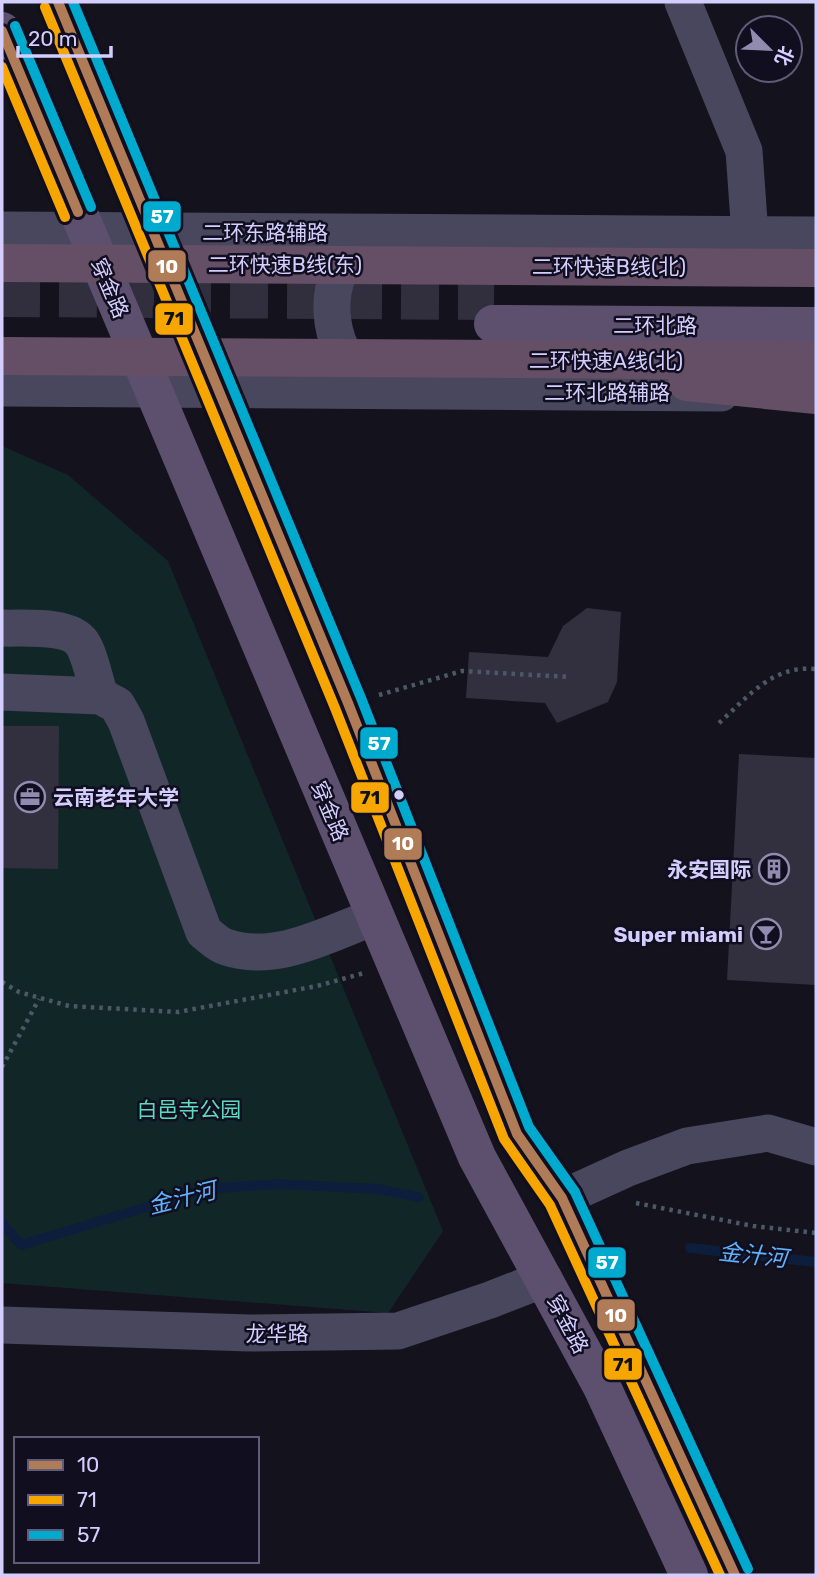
<svg xmlns="http://www.w3.org/2000/svg" width="818" height="1577" viewBox="0 0 818 1577" font-family="Rubik,'Noto Sans SC',sans-serif">
<style>
.green{fill:#112727}
.lines{fill:none;stroke-linecap:round;stroke-linejoin:round}
.stream{stroke:#0d1e3d;stroke-width:10}
.building{fill:#32303e}
.major-tunnel{stroke:#312e3e;stroke-width:38;stroke-dasharray:38 19;stroke-linecap:butt}
.path{stroke:#4a5966;stroke-width:4.5;stroke-dasharray:3.5 5;stroke-linecap:butt}
.minor{stroke:#48475d;stroke-width:37}
.major{stroke:#5c506e;stroke-width:38}
.highway{stroke:#654f66;stroke-width:38}
.bus-1-casing{stroke:#110e20;stroke-width:16}
.bus-2-casing{stroke:#110e20;stroke-width:16}
.bus-3-casing{stroke:#110e20;stroke-width:16}
.bus-1{stroke:#b07c57;stroke-width:10}
.bus-2{stroke:#f7a600;stroke-width:10}
.bus-3{stroke:#00a9ce;stroke-width:10}
.bus-dot{fill:#d4cefe;stroke:#110e20;stroke-width:2.5}
.labels{text-anchor:middle;dominant-baseline:central;stroke-width:5;stroke-linejoin:round;paint-order:stroke}
.street-label{font-size:21px;fill:#d4cefe;stroke:#110e20}
.poi-label{font-size:21px;font-weight:bold;fill:#d4cefe;stroke:#110e20;text-anchor:end}
.park-label{font-size:21px;fill:#5cdbbc;stroke:#110e20}
.water-label{font-size:23px;font-style:italic;fill:#5fb2fb;stroke:#110e20}
.line-badge{stroke:#110e20;stroke-width:2.5}
.badge-label{font-size:19px;text-anchor:middle;font-weight:bold;fill:#fff}
.pale-badge-label{font-size:19px;text-anchor:middle;font-weight:bold;fill:#111}
</style>
<rect width="100%" height="100%" fill="#14121c"/>
<path class="green" d="M 2,446 L 68,475 L 168,561 L 443,1231 L 388,1313 L 2,1283 Z"/>
<g class="lines">
<g class="stream">
<path d="M 2,1223 L 21,1245 L 206,1189 L 278,1184 L 377,1189 L 419,1197"/>
<path d="M 690,1248 L 816,1262"/>
</g>
</g>
<g class="building">
<path d="M 587,608 L 621,612 L 617,682 L 608,702 L 557,723 L 545,703 L 466,698 L 469,652 L 548,657 L 563,626 Z"/>
<path d="M 2,726 L 59,726 L 58,869 L 2,868 Z"/>
<path d="M 739,754 L 816,758 L 816,985 L 727,980 Z"/>
</g>
<g class="lines">
<path class="major-tunnel" d="M 2,298 L 494,301"/>
<g class="path">
<path d="M 379,695 L 462,671 L 570,677"/>
<path d="M 719,723 C 749,696 772,665 816,669"/>
<path d="M 2,982 L 19,992 L 69,1006 L 178,1012 L 317,986 L 364,973"/>
<path d="M 2,1067 L 39,999"/>
<path d="M 636,1203 L 753,1226 L 816,1233"/>
</g>
<g class="minor">
<path d="M 683,2 L 744,151 L 750,235"/>
<path d="M 2,230 L 816,235"/>
<path d="M 362,245 C 318,275 325,349 365,380"/>
<path d="M 2,388 L 721,393"/>
<path d="M 2,628 C 22,629 69,624 82,643 C 90,655 95,681 100,696"/>
<path d="M 2,692 L 100,696 L 117,705 L 126,721 L 204,932 C 211,937 218,945 226,947 C 276,964 328,934 374,917"/>
<path d="M 562,1198 L 628,1168 L 687,1146 L 768,1133 L 816,1147"/>
<path d="M 2,1325 L 249,1333 L 398,1331 L 490,1300 L 544,1279"/>
</g>
<g class="major">
<path d="M 58,2 L 348,703 L 517,1134 L 562,1198 L 735,1575"/>
<path d="M 2,31 L 477,1157 L 602,1387 L 689,1575"/>
<path d="M 493,324 L 816,326"/>
</g>
<g class="highway">
<path d="M 2,263 L 816,268"/>
<path d="M 2,356 L 816,361"/>
<path d="M 687,382 L 816,395"/>
</g>
<g class="bus-1-casing">
<g id="bus-1">
<path d="M 58,2 L 348,703 L 517,1134 L 562,1198 L 735,1575"/>
<path d="M 2,31 L 78,212"/>
</g>
</g>
<g class="bus-2-casing">
<g id="bus-2">
<path d="M 45,7 L 335,708 L 504,1139 L 550,1205 L 720,1575"/>
<path d="M 2,67 L 65,217"/>
</g>
</g>
<g class="bus-3-casing">
<g id="bus-3">
<path d="M 73,2 L 361,698 L 529,1127 L 575,1192 L 748,1569"/>
<path d="M 15,26 L 91,207"/>
</g>
</g>
<use href="#bus-1" class="bus-1"/>
<use href="#bus-2" class="bus-2"/>
<use href="#bus-3" class="bus-3"/>
</g>
<defs>
<g id="office-ring" transform="scale(1.575)"><circle r="9.5" fill="#110e20" stroke="#918caf" stroke-width="1.5"/><path d="M-6-3h4V-5.5h4V-3h4V5H-6ZM-1-4.5V-3h2v-1.5ZM-6 0V1H6V0Z" fill="#918caf"/></g>
<g id="building-ring" transform="scale(1.575)"><circle r="9.5" fill="#110e20" stroke="#918caf" stroke-width="1.5"/><path d="M-4-6H4V6H1V3H-1V6H-4ZM-2.5-4.3h1.7v1.8h-1.7ZM.8-4.3h1.7v1.8H.8ZM-2.5-1h1.7V.8h-1.7ZM.8-1h1.7V.8H.8Z" fill="#918caf"/></g>
<g id="bar-ring" transform="scale(1.575)"><circle r="9.5" fill="#110e20" stroke="#918caf" stroke-width="1.5"/><path d="M-6-5H6L.8 .8V4.5H3.5V6h-7V4.5H-.8V.8Z" fill="#918caf"/></g>
</defs>
<g fill-rule="evenodd">
<use href="#office-ring" x="30" y="797"/>
<use href="#building-ring" x="774" y="869"/>
<use href="#bar-ring" x="766" y="934"/>
</g>
<circle class="bus-dot" cx="399" cy="795" r="6"/>
<g class="labels">
<g class="street-label">
<text x="265" y="232">二环东路辅路</text>
<text x="285" y="264">二环快速B线(东)</text>
<text x="609" y="266">二环快速B线(北)</text>
<text transform="translate(110 288) rotate(67)">穿金路</text>
<text x="655" y="325">二环北路</text>
<text x="606" y="360">二环快速A线(北)</text>
<text x="607" y="392">二环北路辅路</text>
<text transform="translate(330 811) rotate(67)">穿金路</text>
<text transform="translate(568 1324) rotate(62)">穿金路</text>
<text x="277" y="1333">龙华路</text>
</g>
<g class="poi-label">
<text x="53" y="797" text-anchor="start">云南老年大学</text>
<text x="751" y="869">永安国际</text>
<text x="743" y="934">Super miami</text>
</g>
<g class="park-label">
<text x="189" y="1109">白邑寺公园</text>
</g>
<g class="water-label">
<text transform="translate(182 1198) rotate(-14)">金汁河</text>
<text transform="translate(753 1255) rotate(6)">金汁河</text>
</g>
</g>
<g class="line-badge">
<rect x="142" y="200" width="40" height="33" rx="7" fill="#00a9ce"/>
<rect x="147" y="249" width="40" height="34" rx="7" fill="#b07c57"/>
<rect x="154" y="302" width="40" height="34" rx="7" fill="#f7a600"/>
<rect x="359" y="726" width="40" height="34" rx="7" fill="#00a9ce"/>
<rect x="350" y="781" width="40" height="33" rx="7" fill="#f7a600"/>
<rect x="383" y="827" width="40" height="34" rx="7" fill="#b07c57"/>
<rect x="587" y="1246" width="40" height="33" rx="7" fill="#00a9ce"/>
<rect x="596" y="1298" width="40" height="34" rx="7" fill="#b07c57"/>
<rect x="603" y="1347" width="40" height="34" rx="7" fill="#f7a600"/>
</g>
<g class="badge-label">
<text x="162" y="223">57</text>
<text x="167" y="273">10</text>
<text x="379" y="750">57</text>
<text x="403" y="850">10</text>
<text x="607" y="1269">57</text>
<text x="616" y="1322">10</text>
</g>
<g class="pale-badge-label">
<text x="174" y="325">71</text>
<text x="370" y="804">71</text>
<text x="623" y="1371">71</text>
</g>
<rect width="818" height="1577" fill="none" stroke="#d4cefe" stroke-width="7"/>
<rect x="14" y="1437" width="245" height="126" fill="#110e20" stroke="#5f5b79" stroke-width="2"/>
<rect x="28" y="1460" width="35" height="10" fill="#b07c57" stroke="#5f5b79" stroke-width="2"/>
<text x="77" y="1472" font-size="21" fill="#d4cefe">10</text>
<rect x="28" y="1495" width="35" height="10" fill="#f7a600" stroke="#5f5b79" stroke-width="2"/>
<text x="77" y="1507" font-size="21" fill="#d4cefe">71</text>
<rect x="28" y="1530" width="35" height="10" fill="#00a9ce" stroke="#5f5b79" stroke-width="2"/>
<text x="77" y="1542" font-size="21" fill="#d4cefe">57</text>
<g transform="translate(769 49) rotate(114)"><circle r="33" fill="#110e20" stroke="#5f5b79" stroke-width="2"/>
<path d="M0-5L12 26L0 18L-12 26Z" fill="#918caf"/>
<text y="-10" font-size="19" font-weight="bold" text-anchor="middle" fill="#d4cefe">北</text>
</g>
<path d="M18 46v10h93v-10" fill="none" stroke="#d4cefe" stroke-width="3.5"/>
<text x="28" y="46" font-size="21" fill="#d4cefe" stroke="#110e20" stroke-width="5" paint-order="stroke">20 m</text>
</svg>
